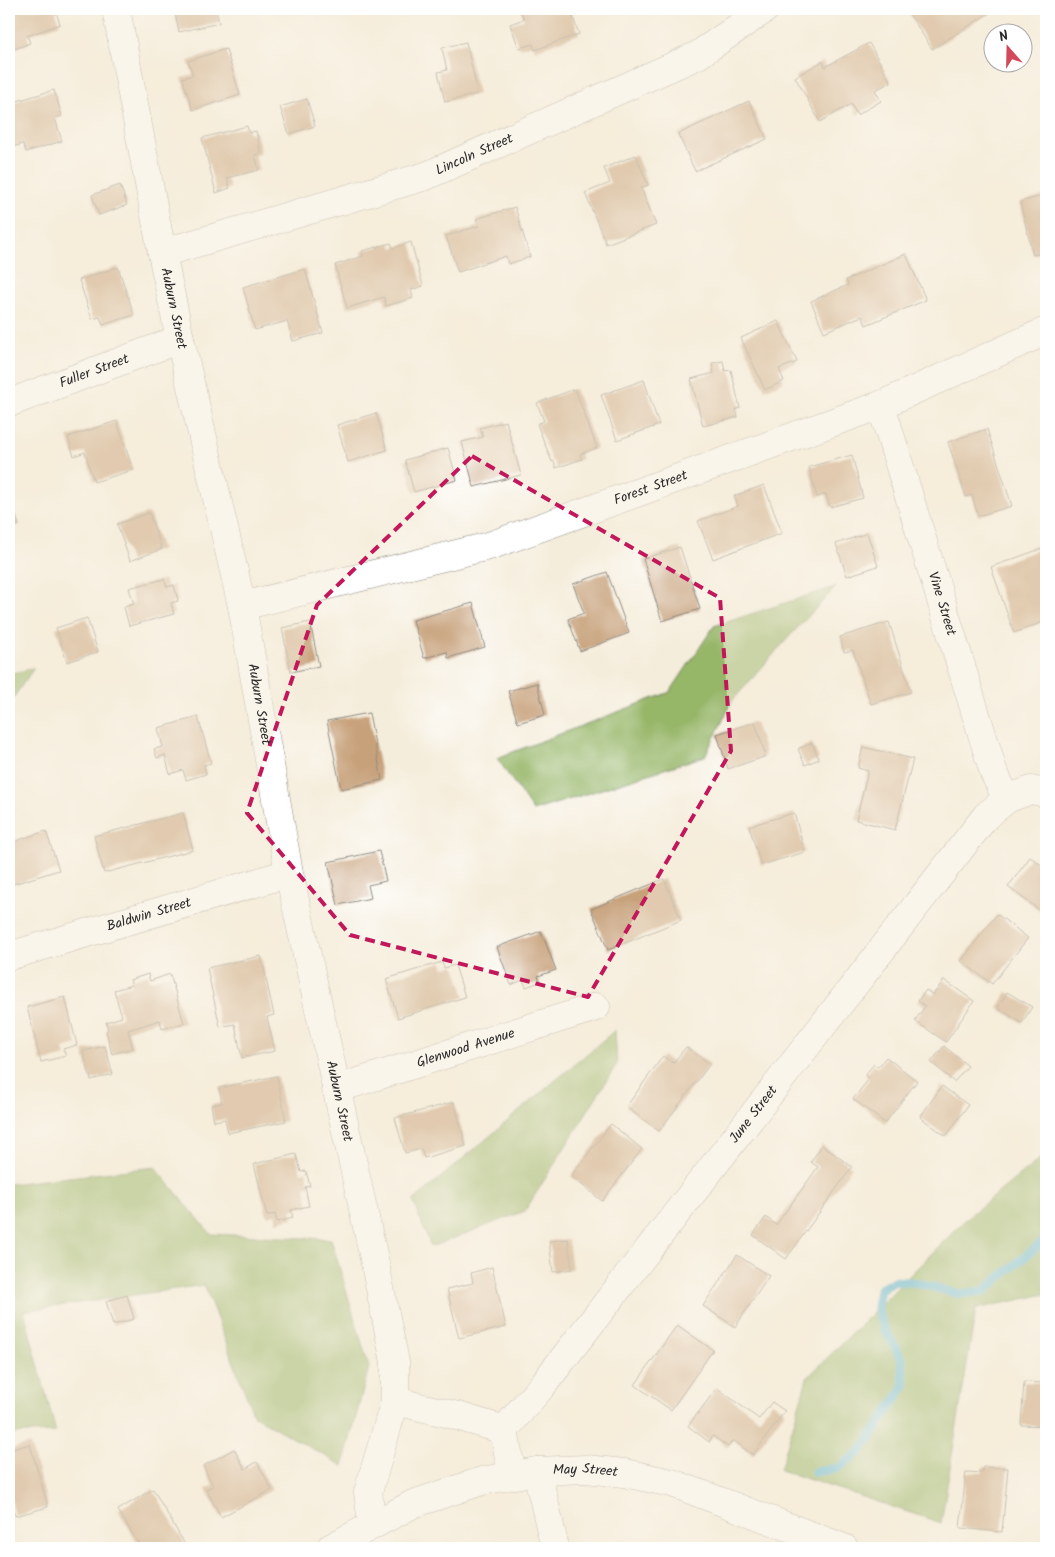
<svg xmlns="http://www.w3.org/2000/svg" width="1055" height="1557" viewBox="0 0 1055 1557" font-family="Kalam,sans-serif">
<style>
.forest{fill:#96b668;stroke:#60704a}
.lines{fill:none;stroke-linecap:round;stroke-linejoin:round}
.stream{stroke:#56b6d4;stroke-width:9}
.building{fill:#c7a17a}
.minor-casing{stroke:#908c83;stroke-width:29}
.minor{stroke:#fff;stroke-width:28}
.marked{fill:none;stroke:#c2185b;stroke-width:4;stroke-dasharray:10 6;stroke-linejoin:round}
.labels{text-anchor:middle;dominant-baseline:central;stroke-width:5;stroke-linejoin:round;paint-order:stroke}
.street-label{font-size:14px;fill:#2b2b2b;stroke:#fff}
</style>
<rect width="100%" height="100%" fill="#fff"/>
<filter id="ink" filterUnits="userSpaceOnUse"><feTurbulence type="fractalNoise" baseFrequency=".02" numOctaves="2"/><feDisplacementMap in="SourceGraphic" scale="10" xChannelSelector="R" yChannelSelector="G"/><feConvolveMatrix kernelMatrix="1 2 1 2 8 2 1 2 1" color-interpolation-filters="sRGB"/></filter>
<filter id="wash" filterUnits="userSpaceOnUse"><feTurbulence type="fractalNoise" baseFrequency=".0096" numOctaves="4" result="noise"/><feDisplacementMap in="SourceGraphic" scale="20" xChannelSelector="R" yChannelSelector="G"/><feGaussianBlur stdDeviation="1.12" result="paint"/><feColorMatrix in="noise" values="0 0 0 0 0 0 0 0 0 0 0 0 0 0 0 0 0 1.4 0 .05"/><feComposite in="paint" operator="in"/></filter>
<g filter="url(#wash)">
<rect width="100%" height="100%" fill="#f5eddb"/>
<g class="forest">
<path d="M 837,586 L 789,637 L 733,700 L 705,756 L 533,811 L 497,758 L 670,692 L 714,626 Z"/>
<path d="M 34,668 L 9,704 L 9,674 Z"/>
<path d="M 615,1030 L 617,1064 L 525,1211 L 431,1247 L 413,1201 Z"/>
<path d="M 1046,1154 L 1046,1294 L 976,1309 L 941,1523 L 780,1470 L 807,1378 L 969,1216 Z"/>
<path d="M 155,1167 L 211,1234 L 331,1239 L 369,1367 L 343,1466 L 254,1416 L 204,1285 L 24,1311 L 56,1432 L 9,1434 L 9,1184 Z"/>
</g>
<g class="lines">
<path class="stream" d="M 815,1472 L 838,1468 L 862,1450 L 904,1387 L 902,1359 L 883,1327 L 877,1307 L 880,1289 L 895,1281 L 918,1283 L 959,1294 L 984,1291 L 1046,1239"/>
</g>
<g id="blocks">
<g class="building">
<path d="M 9,9 L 55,9 L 60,24 L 27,36 L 30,43 L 9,51 Z"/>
<path d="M 174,9 L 216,9 L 219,23 L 179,32 Z"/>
<path d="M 524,9 L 570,9 L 579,34 L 535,50 L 533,44 L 519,48 L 510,24 L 524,19 L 520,10 Z"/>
<path d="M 913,9 L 996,9 L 932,49 L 908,12 Z"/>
<path d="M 466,42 L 478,94 L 445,102 L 438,72 L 447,70 L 442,48 Z"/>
<path d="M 869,43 L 891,82 L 875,90 L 881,101 L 857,115 L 851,104 L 820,122 L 795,77 L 823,61 L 825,67 Z"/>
<path d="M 226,49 L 240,95 L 193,110 L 182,78 L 193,75 L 188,61 Z"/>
<path d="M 54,90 L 62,116 L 55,118 L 62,141 L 26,152 L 23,144 L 9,148 L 9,114 L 13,113 L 10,103 Z"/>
<path d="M 307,99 L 315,126 L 289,134 L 280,107 Z"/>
<path d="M 749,101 L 767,139 L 695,171 L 678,134 Z"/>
<path d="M 247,126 L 249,133 L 256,131 L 261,153 L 255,155 L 259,170 L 227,178 L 230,188 L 216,193 L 202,138 Z"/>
<path d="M 636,155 L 648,185 L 641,188 L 656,225 L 606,244 L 585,193 L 610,183 L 604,168 Z"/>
<path d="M 120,185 L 127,205 L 99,215 L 92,195 Z"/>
<path d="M 1046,195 L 1046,252 L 1033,255 L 1020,202 Z"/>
<path d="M 515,207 L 530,257 L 508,264 L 506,256 L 458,272 L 446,236 L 479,226 L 476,219 Z"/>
<path d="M 411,242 L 423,286 L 411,290 L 413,298 L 386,306 L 384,297 L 347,308 L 335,265 L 363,256 L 362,251 L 391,243 L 393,248 Z"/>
<path d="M 906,254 L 926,300 L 866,325 L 862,316 L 824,332 L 811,301 L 848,285 L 846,280 Z"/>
<path d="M 118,267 L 134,315 L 103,325 L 100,317 L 92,319 L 79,280 Z"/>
<path d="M 305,269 L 323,333 L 293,341 L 287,321 L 255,330 L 243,287 Z"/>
<path d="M 778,321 L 797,362 L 779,369 L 784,381 L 765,390 L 741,338 Z"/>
<path d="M 723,361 L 725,371 L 731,370 L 740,408 L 736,409 L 738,417 L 703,426 L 691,379 L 714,373 L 712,363 Z"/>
<path d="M 644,380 L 659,425 L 617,440 L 601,395 Z"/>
<path d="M 575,389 L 597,448 L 580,454 L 582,459 L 556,468 L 554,461 L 552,462 L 537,424 L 544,421 L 537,403 Z"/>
<path d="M 376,413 L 387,450 L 348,462 L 337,425 Z"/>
<path d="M 117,421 L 133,470 L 94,482 L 85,452 L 74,456 L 68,437 Z"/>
<path d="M 506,421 L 521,475 L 474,487 L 462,442 L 483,437 L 480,428 Z"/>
<path d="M 987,429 L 1012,506 L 978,516 L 972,495 L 966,497 L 948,442 Z"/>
<path d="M 448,448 L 457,480 L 414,492 L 405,460 Z"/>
<path d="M 852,455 L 863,498 L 830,507 L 826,494 L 817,497 L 809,467 Z"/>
<path d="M 764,485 L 782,533 L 713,559 L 698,521 L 738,506 L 734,496 Z"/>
<path d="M 9,497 L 19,525 L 9,529 Z"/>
<path d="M 149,513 L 162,549 L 130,561 L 117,524 Z"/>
<path d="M 867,533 L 878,566 L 847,576 L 836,544 Z"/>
<path d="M 680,547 L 700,609 L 662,621 L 643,559 Z"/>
<path d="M 1046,547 L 1046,584 L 1041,586 L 1043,592 L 1046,590 L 1046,621 L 1014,633 L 991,567 Z"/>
<path d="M 607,572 L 629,633 L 580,651 L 568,619 L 584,613 L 573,584 Z"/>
<path d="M 164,579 L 167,587 L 174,585 L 178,601 L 171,603 L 174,614 L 129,626 L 124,607 L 134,604 L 129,588 Z"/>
<path d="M 473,603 L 485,647 L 448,658 L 447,652 L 424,658 L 413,620 Z"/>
<path d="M 87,618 L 98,652 L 67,662 L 56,628 Z"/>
<path d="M 310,622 L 319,666 L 291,672 L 282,628 Z"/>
<path d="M 889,622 L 911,692 L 871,704 L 853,650 L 844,652 L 840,637 Z"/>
<path d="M 537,683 L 545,715 L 518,723 L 508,691 Z"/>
<path d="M 369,713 L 382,780 L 341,789 L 327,721 Z"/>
<path d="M 198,717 L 211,763 L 204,765 L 206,774 L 186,780 L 183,770 L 170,774 L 165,755 L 157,758 L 154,749 L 163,747 L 158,728 Z"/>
<path d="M 755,722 L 765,753 L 764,757 L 728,769 L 717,734 Z"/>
<path d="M 812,743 L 819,759 L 805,765 L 798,749 Z"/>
<path d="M 863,747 L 913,759 L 895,830 L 856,820 L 868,771 L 858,768 Z"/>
<path d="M 183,813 L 193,850 L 104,873 L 94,836 Z"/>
<path d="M 794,813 L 805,852 L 761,865 L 749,826 Z"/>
<path d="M 46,831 L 59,870 L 10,885 L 9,843 Z"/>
<path d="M 379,851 L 386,881 L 368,885 L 371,898 L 338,905 L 328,862 Z"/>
<path d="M 1030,857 L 1046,868 L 1046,915 L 1008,887 Z"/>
<path d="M 664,879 L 681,920 L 608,950 L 591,909 Z"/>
<path d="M 997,914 L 1028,938 L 992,984 L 961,961 Z"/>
<path d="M 541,931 L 556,970 L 538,976 L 540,982 L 526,987 L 523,980 L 511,985 L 497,947 Z"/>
<path d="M 261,956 L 274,1015 L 267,1017 L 275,1051 L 242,1058 L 235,1024 L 220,1027 L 207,968 Z"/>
<path d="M 442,962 L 444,968 L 455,965 L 465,997 L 398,1018 L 386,979 Z"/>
<path d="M 148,974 L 150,981 L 170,974 L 184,1023 L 162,1029 L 160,1020 L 128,1030 L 133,1048 L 112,1054 L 106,1031 L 108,1030 L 106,1022 L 122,1017 L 114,990 L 132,985 L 130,980 Z"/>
<path d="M 944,980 L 974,1001 L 946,1042 L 915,1021 L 925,1006 L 918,1001 L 926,990 L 933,995 Z"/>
<path d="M 1007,992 L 1032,1007 L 1022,1023 L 998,1008 Z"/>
<path d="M 65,997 L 77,1045 L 63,1049 L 66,1056 L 41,1062 L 27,1007 Z"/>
<path d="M 9,1039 L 14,1058 L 9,1059 Z"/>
<path d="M 105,1046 L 113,1074 L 91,1080 L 83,1051 Z"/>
<path d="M 944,1046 L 968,1066 L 954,1082 L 931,1062 Z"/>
<path d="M 686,1047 L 710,1064 L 659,1131 L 626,1107 L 663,1056 L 673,1063 Z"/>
<path d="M 886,1057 L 917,1081 L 885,1123 L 853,1099 L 869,1079 L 865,1075 L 874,1064 L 878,1067 Z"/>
<path d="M 277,1076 L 286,1121 L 228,1133 L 225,1119 L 214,1121 L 211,1105 L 222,1103 L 219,1088 Z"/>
<path d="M 942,1086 L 968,1105 L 946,1136 L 920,1117 Z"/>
<path d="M 454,1102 L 466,1146 L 424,1158 L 421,1149 L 405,1153 L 395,1118 Z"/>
<path d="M 611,1124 L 642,1149 L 602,1201 L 571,1176 Z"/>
<path d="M 822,1145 L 852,1167 L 786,1259 L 753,1235 L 766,1217 L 776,1225 L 818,1167 L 811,1162 Z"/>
<path d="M 296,1154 L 301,1172 L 306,1171 L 310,1186 L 305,1187 L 309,1206 L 291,1210 L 293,1218 L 277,1222 L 275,1214 L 267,1216 L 254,1164 Z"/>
<path d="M 568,1239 L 572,1269 L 553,1272 L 549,1241 Z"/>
<path d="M 737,1255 L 769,1276 L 735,1327 L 703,1306 Z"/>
<path d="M 492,1267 L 506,1327 L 459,1338 L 447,1289 L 473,1283 L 471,1273 Z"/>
<path d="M 127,1295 L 134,1319 L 113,1325 L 106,1301 Z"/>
<path d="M 677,1325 L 713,1350 L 671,1410 L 635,1385 Z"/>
<path d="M 1024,1382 L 1046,1383 L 1046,1426 L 1021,1425 Z"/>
<path d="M 717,1388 L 759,1419 L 772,1402 L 785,1411 L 753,1455 L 733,1440 L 728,1447 L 713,1436 L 709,1442 L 688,1426 Z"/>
<path d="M 30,1444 L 48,1507 L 15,1516 L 9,1493 L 9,1450 Z"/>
<path d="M 234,1449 L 245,1469 L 257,1462 L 272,1490 L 221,1517 L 206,1489 L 213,1486 L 203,1466 Z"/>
<path d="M 983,1467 L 1008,1468 L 1002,1532 L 960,1528 L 966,1472 L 982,1473 Z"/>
<path d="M 153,1489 L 187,1548 L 133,1548 L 132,1546 L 138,1543 L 118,1510 Z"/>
</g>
</g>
</g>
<g filter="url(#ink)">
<use href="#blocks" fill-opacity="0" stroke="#908c83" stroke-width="1"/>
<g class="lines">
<g class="minor-casing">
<g id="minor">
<path id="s1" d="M 116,9 L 162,253 L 180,339 L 242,606 L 289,873 L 373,1254 L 395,1362 L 395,1401 L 368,1492 L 372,1524"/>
<path id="s2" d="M 162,253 L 426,176 L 698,55 L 765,9"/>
<path id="s3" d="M 9,403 L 180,339"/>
<path id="s4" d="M 881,405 L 994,773 L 1007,799"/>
<path id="s5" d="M 242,606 L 489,546 L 881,405 L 1046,331"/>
<path id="s6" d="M 9,956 L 289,873"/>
<path id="s7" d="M 336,1089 L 596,1007"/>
<path d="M 395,1401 L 454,1415 L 504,1430"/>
<path d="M 537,1471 L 555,1548"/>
<path id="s8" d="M 512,1475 L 504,1430 L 542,1386 L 986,816 L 1007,799 L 1031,790 L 1046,793"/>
<path id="s9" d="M 330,1548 L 413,1504 L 482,1481 L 537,1471 L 586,1469 L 624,1473 L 672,1483 L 844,1548"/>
</g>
</g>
<use href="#minor" class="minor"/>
</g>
</g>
<path d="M0 0H1055V1557H0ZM 472,456 L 720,598 L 731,751 L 588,997 L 350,935 L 247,813 L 317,605 Z" fill="#f5eddb" fill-opacity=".55" fill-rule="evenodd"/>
<path class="marked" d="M 472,456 L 720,598 L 731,751 L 588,997 L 350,935 L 247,813 L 317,605 Z"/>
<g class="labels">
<g class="street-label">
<text stroke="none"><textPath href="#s2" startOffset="328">Lincoln Street</textPath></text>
<text stroke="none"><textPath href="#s1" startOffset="305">Auburn Street</textPath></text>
<text stroke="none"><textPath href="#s3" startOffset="91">Fuller Street</textPath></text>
<text stroke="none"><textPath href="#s5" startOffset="426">Forest Street</textPath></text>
<text stroke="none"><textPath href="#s4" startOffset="208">Vine Street</textPath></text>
<text stroke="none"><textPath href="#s1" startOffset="710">Auburn Street</textPath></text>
<text stroke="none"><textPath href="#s6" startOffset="146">Baldwin Street</textPath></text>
<text stroke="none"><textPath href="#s7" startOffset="136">Glenwood Avenue</textPath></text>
<text stroke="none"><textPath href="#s1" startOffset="1115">Auburn Street</textPath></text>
<text stroke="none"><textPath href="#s8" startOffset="448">June Street</textPath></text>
<text stroke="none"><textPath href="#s9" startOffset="271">May Street</textPath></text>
</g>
</g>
<rect width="1055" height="1557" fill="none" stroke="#fff" stroke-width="30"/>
<g transform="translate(1008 48) rotate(340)"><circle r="24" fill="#ffffff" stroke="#aaaaaa"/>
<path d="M0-4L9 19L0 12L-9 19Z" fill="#d1495b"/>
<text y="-8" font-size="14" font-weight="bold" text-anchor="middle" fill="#2b2b2b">N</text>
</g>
</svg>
